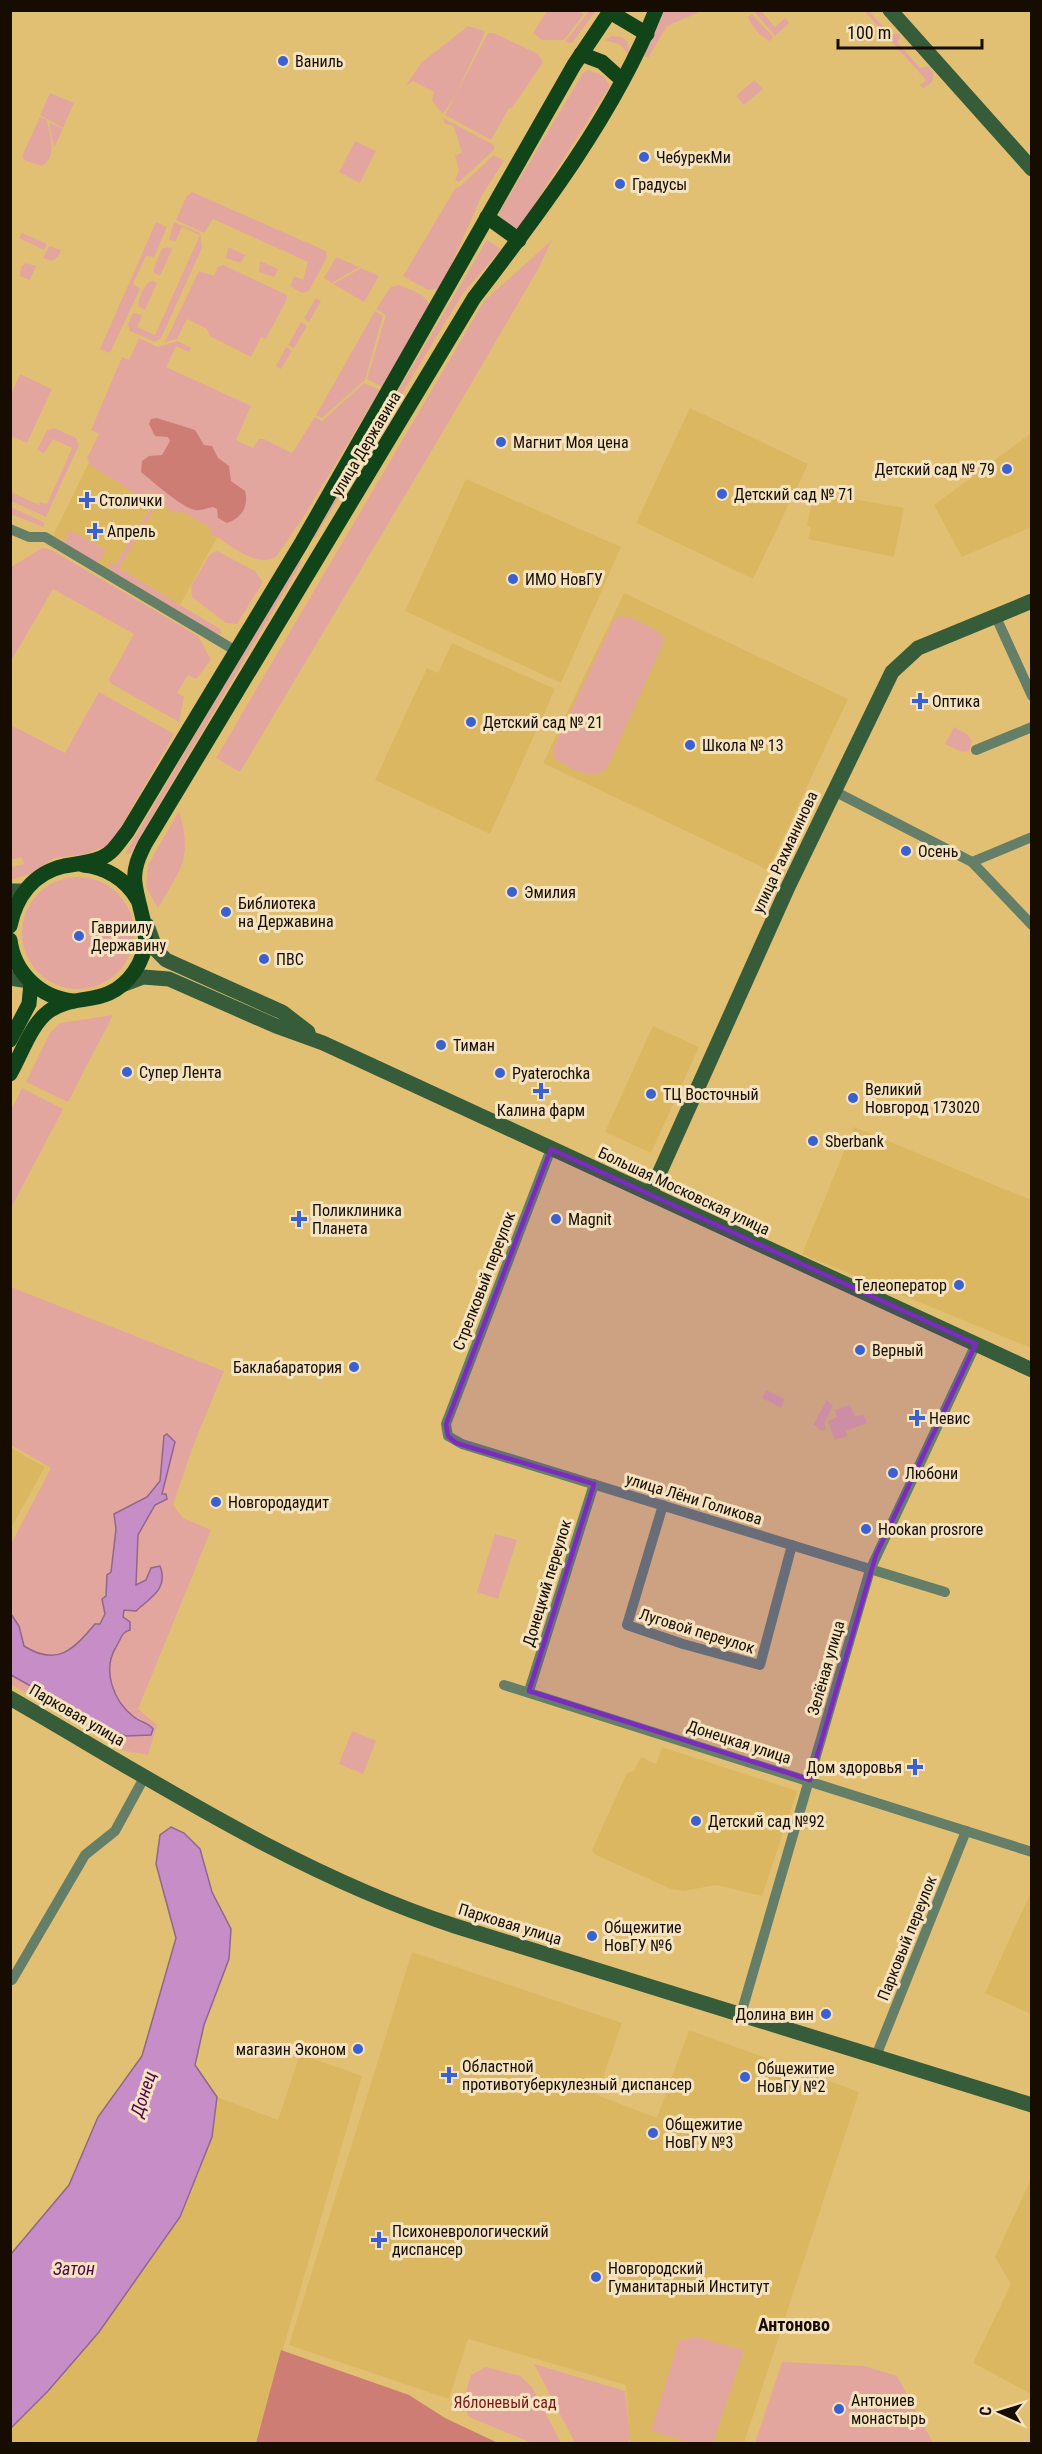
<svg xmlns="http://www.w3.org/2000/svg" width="1042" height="2454" viewBox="0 0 1042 2454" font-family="'Roboto Condensed',sans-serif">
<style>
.built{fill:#dcb762}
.green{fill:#e2a69f}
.forest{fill:#ce7d75}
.water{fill:#c68dc6;stroke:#91678b;stroke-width:1.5}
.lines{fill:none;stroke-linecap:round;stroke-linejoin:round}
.street{stroke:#657e67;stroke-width:10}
.secondary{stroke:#375c3a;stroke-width:15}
.primary{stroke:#12441a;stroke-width:15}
.marked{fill:#7b2cbf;fill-opacity:0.2;stroke:#7b2cbf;stroke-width:4.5;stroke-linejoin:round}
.poi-dot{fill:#3a60d2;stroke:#f4e3be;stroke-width:2}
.labels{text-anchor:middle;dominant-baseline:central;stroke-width:6;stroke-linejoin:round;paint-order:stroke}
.poi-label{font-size:16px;fill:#160d00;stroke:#f4e3be;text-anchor:start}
.street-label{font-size:16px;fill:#160d00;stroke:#f4e3be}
.park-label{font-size:16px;fill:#791717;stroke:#f4e3be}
.water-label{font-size:18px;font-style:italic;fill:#4d0550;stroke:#f4e3be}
.neighbourhood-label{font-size:18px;font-weight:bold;fill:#160d00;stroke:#f4e3be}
</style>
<rect width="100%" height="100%" fill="#e2c073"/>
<g class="built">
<path d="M 690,408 L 808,464 L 753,579 L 636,523 Z"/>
<path d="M 1031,433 L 1031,527 L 962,557 L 934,505 Z"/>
<path d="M 93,454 L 221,530 L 177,611 L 53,536 Z"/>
<path d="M 466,479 L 621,547 L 561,683 L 405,611 Z"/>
<path d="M 819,493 L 904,508 L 894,557 L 808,539 L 811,527 L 807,526 L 812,501 L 817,501 Z"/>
<path d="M 624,593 L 848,699 L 768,870 L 543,763 Z"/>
<path d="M 452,643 L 555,689 L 490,834 L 375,780 L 427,668 L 438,673 Z"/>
<path d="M 653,1026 L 699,1047 L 651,1153 L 605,1132 Z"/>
<path d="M 854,1127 L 1031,1200 L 1031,1348 L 802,1254 Z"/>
<path d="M 11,1448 L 45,1467 L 11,1528 Z"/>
<path d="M 662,1747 L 797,1791 L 762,1896 L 716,1885 L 684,1891 L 671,1889 L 596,1855 L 592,1850 L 627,1773 L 634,1771 L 641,1757 L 656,1764 Z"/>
<path d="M 1031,1892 L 1032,2014 L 1031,2014 L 985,1993 Z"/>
<path d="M 412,1952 L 622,2023 L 597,2095 L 657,2118 L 689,2030 L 859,2092 L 744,2443 L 630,2443 L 626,2385 L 468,2339 L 449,2399 L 289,2345 Z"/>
<path d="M 300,2054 L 362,2076 L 256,2443 L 11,2443 L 10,2428 L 48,2391 L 99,2332 L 180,2217 L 212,2137 L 217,2097 L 278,2120 Z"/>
<path d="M 1031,2179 L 1032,2394 L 1031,2394 L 973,2363 L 1011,2284 L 995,2257 Z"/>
</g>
<g class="green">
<path d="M 547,11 L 578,11 L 584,14 L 564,40 L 542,40 L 533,33 Z"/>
<path d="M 589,11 L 596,11 L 572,43 L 565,42 Z"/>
<path d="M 660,11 L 702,11 L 667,26 L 648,58 L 644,56 Z"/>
<path d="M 754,11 L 764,11 L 763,13 L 775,27 L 785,18 L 789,23 L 775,36 Z"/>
<path d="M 864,11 L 869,11 L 891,35 L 899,33 L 900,38 L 897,42 L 920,68 L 928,66 L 934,73 L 932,82 L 923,89 L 920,85 L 926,80 Z"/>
<path d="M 752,14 L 773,37 L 770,41 C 761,38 750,25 748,16 Z"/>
<path d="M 468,26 L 484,31 L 484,35 L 455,96 L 443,114 L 432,101 L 434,92 L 413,81 L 405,87 L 421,63 Z"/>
<path d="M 488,33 L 494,33 L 538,54 L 543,62 L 512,108 L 509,108 L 491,140 L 445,115 Z"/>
<path d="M 612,36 L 622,37 L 628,42 L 629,55 L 619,44 L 604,40 Z"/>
<path d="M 588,70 L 604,76 L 610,86 L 517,232 L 499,216 L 500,211 L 583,73 Z"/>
<path d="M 754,80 L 763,89 L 744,105 L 736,96 Z"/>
<path d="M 50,93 L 74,103 L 63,128 L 40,115 Z"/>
<path d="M 40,117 L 47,120 C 50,135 58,156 42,166 L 24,160 L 22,156 Z"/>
<path d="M 443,118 L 494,145 L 494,150 L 459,182 L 455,180 L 459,170 L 455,156 L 462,152 L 453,125 L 445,124 Z"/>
<path d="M 49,122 L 63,129 L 54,148 Z"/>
<path d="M 355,141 L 376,151 L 360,183 L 339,172 Z"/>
<path d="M 494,155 L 504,161 L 482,195 L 441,288 L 428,290 L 403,276 L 456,187 L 458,188 Z"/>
<path d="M 192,192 L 326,251 L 327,257 L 309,291 L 302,293 L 290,286 L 294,276 L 303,280 L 308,262 L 213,219 L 204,233 L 176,220 L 186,197 Z"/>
<path d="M 156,222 L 167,227 L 154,257 L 146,256 L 133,284 L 140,289 L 110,353 L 100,349 Z"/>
<path d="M 174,222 L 200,233 L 202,248 L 161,338 L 155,342 L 130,331 L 128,324 L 133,313 L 142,315 L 137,327 L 155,335 L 200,235 L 182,227 L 175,242 L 169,239 Z"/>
<path d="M 22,233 L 47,244 L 44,250 L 19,238 Z"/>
<path d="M 487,240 L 501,249 L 463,293 L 314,539 L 312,536 Z"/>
<path d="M 552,240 L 537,271 L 441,435 L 240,772 L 216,758 L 484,301 Z"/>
<path d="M 49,246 L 61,250 L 58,257 L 52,261 L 43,258 Z"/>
<path d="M 167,247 L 172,249 L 160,276 L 154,273 L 154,268 L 162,249 Z"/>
<path d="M 228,247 L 245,255 L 241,263 L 226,258 Z"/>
<path d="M 336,257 L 359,267 L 332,283 L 324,278 Z"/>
<path d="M 260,261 L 278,269 L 274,277 L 259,272 Z"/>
<path d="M 26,263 L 36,266 L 30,280 L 20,276 L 21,267 Z"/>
<path d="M 223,265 L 287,295 L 287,299 L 266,339 L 261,337 L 251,357 L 210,336 L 207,329 L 187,319 L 177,339 L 165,342 L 199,271 L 214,276 L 218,267 Z"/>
<path d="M 361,268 L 379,276 L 364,302 L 333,284 Z"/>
<path d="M 151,281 L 157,283 L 145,310 L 139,307 C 137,300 144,284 151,281 Z"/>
<path d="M 399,285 C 411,290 427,294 430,307 L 382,387 L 367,379 L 386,315 L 376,309 L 391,287 Z"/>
<path d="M 316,298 L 321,301 L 309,322 L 304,318 Z"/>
<path d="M 375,311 L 383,316 L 365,380 L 322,418 L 316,415 Z"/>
<path d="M 301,322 L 307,326 L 294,348 L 288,345 Z"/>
<path d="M 139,338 L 158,347 L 177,341 L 191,348 L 189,352 L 176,346 L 166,367 L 251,406 L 236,440 L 253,448 L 259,439 L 264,439 L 292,453 L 315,417 L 322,421 L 364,383 L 380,390 L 304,516 L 276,557 C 255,569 227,542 209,532 L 211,528 L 179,510 L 177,514 L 160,504 L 155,506 L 90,465 L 87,458 L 99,434 L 91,430 L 122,357 L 129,360 Z"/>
<path d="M 286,347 L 292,351 L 281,369 L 276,366 Z"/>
<path d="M 20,374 L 52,389 L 27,443 L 11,436 L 11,394 Z"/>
<path d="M 54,428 L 76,438 L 79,445 L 46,517 L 11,501 L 11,492 L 39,505 L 40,502 L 47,504 L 72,448 L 53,439 L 44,453 L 37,450 L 47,430 Z"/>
<path d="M 11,507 L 45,523 L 43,527 L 11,514 Z"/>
<path d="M 150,509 L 153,511 L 119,568 L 220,629 L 222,634 L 217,634 L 110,570 L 109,562 L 115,565 Z"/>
<path d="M 70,530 L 106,550 L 100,560 L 94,562 L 63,544 Z"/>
<path d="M 42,548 L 50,549 L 198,636 L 211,660 L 196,679 L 188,675 L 177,693 L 184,697 L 179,722 L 110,683 L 109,679 L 134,634 L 53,589 L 11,661 L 11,567 Z"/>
<path d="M 217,551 L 255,571 L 263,582 L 237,624 L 226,623 L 192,597 L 191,586 L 210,554 Z"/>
<path d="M 298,560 L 302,562 L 130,854 L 125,854 Z"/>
<path d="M 620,616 C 633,617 654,627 663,637 L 663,644 L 607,768 C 594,783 573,769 558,761 L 555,758 L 553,749 L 613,621 Z"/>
<path d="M 99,692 L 174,734 L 111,844 L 86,854 L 54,858 L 32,873 L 11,880 L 11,867 L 24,864 L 21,857 L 11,860 L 11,725 L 65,753 Z"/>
<path d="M 954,727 L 967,734 L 972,741 L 969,751 L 962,752 L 945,744 Z"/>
<path d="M 179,811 C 193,859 181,868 158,908 L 146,887 L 148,865 Z"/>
<circle cx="78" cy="933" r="56"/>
<path d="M 113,1015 L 68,1102 L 26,1082 L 50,1033 L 60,1023 Z"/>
<path d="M 22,1088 L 63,1109 L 11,1208 L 11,1110 Z"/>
<path d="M 11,1287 L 224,1371 L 193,1446 L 173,1505 L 183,1518 L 211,1530 L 138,1709 L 157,1725 L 148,1755 L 121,1750 L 11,1684 L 11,1544 L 51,1468 L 11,1445 Z"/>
<path d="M 766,1390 L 785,1399 L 781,1408 L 762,1398 Z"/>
<path d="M 827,1400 L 833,1406 L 824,1423 L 826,1429 L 820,1431 L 818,1427 L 813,1425 Z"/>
<path d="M 850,1405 L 855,1417 L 863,1414 L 867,1423 L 846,1431 L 847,1436 L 835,1440 L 828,1421 L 837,1417 L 835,1410 Z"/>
<path d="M 495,1534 L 517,1540 L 498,1599 L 477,1592 Z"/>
<path d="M 352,1731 L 376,1741 L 363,1774 L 339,1764 Z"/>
<path d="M 696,2337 L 744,2350 L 713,2443 L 693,2443 L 651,2431 L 679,2340 Z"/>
<path d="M 782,2362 L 864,2366 L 897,2376 L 933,2443 L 755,2443 Z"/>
<path d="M 534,2364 L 625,2391 L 630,2438 L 628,2443 L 575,2443 Z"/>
<path d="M 486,2367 L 520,2376 L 532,2387 L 561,2443 L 532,2443 L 469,2417 L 463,2401 L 471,2375 Z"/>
</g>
<g class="forest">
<path d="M 157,418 L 195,430 L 204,445 L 212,446 L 218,458 L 229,466 L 231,481 L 245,491 C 249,506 242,518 227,523 L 218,518 L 217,509 L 213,507 C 207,508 200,511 195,510 C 181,507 152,481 141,472 L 142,461 L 149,456 L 162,455 L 170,441 L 168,437 L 155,436 L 149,424 L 151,419 Z"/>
<path d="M 281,2350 L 409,2395 L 445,2418 L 498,2443 L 256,2443 Z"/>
</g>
<g class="water">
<path d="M 167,1434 L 175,1442 L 162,1494 L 166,1494 L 167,1499 L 155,1505 L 138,1535 L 136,1585 L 146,1580 L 151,1568 L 160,1566 C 169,1589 150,1598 136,1611 L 124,1610 L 123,1617 L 130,1622 L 130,1630 C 121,1632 121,1640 116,1647 C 102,1670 113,1701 134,1717 C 140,1722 149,1723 153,1729 L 151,1735 L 126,1736 L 109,1730 L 11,1675 L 11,1614 L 19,1626 L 24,1646 C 57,1667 73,1650 95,1624 L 100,1624 L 105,1614 L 102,1599 L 106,1596 L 107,1575 L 111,1572 L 116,1529 L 114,1514 L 147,1497 L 160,1481 L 164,1436 Z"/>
<path d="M 171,1827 L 184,1833 L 200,1849 L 212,1892 L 231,1929 L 229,1959 L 204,2025 L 195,2065 L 217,2097 L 212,2137 L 180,2217 L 99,2332 L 48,2391 L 11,2428 L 11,2254 L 69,2185 L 98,2117 L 142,2056 L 176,1938 L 156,1864 L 160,1835 Z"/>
</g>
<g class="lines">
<g class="street">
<path d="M 10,529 L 29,537 L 45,537 L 236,651"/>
<path d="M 995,615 L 1032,696"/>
<path d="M 976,750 L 1032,727"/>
<path d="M 834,791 L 972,862 L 1032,925"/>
<path d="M 972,862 L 1032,837"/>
<path d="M 551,1149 L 446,1424 L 448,1436 L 462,1444 L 945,1592"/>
<path d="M 663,1505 L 627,1625 L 683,1644 L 760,1665 L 792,1545"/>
<path d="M 504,1685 L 1032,1852"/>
<path d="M 529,1691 L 594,1484"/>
<path d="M 12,1980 L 85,1855 L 115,1831 L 145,1776"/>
<path d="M 741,2014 L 870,1570 L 976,1344"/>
<path d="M 876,2056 L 966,1831"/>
</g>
<g class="secondary">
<path d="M 890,10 L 1032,169"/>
<path d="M 10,891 L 24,891"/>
<path d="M 147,925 L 156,950 L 166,960 L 282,1012 L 308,1032"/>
<path d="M 10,978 L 29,981"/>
<path d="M 122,985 L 143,977 L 169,979 L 276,1026 L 323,1043 L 1032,1370"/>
<path d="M 650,1194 L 788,887 L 892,672 L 918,648 L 1032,601"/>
<path d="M 10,1698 C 154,1781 296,1874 455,1926 L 1032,2105"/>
</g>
<g class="primary">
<path d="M 610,12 L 647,34"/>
<path d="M 581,54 L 602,62 L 622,80"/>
<path d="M 487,217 L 519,240"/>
<path d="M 83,865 C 105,867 126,879 137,899"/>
<path d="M 10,926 C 16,897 33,873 64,866 C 76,864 89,863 101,858 C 113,853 119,842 127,832 L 302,542 L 574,65 L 611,10"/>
<path d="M 10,940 C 14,973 41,998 73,1001"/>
<path d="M 10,1040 L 29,1004 L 31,983"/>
<path d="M 10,1074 C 21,1055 31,1024 49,1011 C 75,992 108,1009 134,972 C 157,939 139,916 135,883 C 133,869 139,856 145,844 L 474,298 C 541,211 615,113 656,10"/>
</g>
</g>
<path class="marked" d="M 551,1149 L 976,1344 L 876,1555 L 810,1780 L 529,1691 L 594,1484 L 456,1443 L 448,1436 L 446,1424 Z"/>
<g class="poi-dot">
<circle cx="283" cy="61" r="6"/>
<circle cx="644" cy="157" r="6"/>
<circle cx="620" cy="184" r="6"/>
<circle cx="501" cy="442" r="6"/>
<circle cx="1007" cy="469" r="6"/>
<circle cx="722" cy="494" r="6"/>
<path d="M84 491h6v6h6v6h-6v6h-6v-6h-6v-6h6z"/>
<path d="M92 522h6v6h6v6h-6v6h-6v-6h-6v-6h6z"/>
<circle cx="513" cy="579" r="6"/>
<path d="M917 692h6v6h6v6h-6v6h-6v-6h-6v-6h6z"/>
<circle cx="471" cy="722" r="6"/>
<circle cx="690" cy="745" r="6"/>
<circle cx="906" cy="851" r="6"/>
<circle cx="512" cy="892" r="6"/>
<circle cx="226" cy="912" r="6"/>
<circle cx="79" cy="936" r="6"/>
<circle cx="264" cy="959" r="6"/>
<circle cx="441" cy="1045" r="6"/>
<circle cx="127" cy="1072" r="6"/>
<circle cx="500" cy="1073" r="6"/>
<path d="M538 1082h6v6h6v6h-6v6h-6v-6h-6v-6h6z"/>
<circle cx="651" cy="1094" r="6"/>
<circle cx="853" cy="1098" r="6"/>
<circle cx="813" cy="1141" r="6"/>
<path d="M296 1210h6v6h6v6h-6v6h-6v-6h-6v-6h6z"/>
<circle cx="556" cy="1219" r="6"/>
<circle cx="959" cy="1285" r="6"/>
<circle cx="860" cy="1350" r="6"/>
<circle cx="354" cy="1367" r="6"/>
<path d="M914 1409h6v6h6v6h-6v6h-6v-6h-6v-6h6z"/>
<circle cx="893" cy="1473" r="6"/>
<circle cx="216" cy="1502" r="6"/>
<circle cx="866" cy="1529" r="6"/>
<path d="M912 1758h6v6h6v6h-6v6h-6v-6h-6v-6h6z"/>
<circle cx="696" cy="1821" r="6"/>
<circle cx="592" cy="1936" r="6"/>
<circle cx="826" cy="2014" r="6"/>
<circle cx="358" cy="2049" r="6"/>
<path d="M446 2066h6v6h6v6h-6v6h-6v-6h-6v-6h6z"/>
<circle cx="745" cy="2077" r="6"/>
<circle cx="653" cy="2133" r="6"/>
<path d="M376 2231h6v6h6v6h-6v6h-6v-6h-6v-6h6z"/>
<circle cx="596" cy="2277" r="6"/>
<circle cx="839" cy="2409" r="6"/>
</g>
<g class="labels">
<g class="poi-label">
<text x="295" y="61">Ваниль</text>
<text x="656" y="157">ЧебурекМи</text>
<text x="632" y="184">Градусы</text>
<text x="513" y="442">Магнит Моя цена</text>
<text x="995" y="469" text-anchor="end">Детский сад № 79</text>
<text x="734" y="494">Детский сад № 71</text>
<text x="99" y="500">Столички</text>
<text x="107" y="531">Апрель</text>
<text x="525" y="579">ИМО НовГУ</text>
<text x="932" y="701">Оптика</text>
<text x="483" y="722">Детский сад № 21</text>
<text x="702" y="745">Школа № 13</text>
<text x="918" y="851">Осень</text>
<text x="524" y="892">Эмилия</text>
<text x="238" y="903">Библиотека<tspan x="238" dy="18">на Державина</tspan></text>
<text x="91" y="927">Гавриилу<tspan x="91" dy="18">Державину</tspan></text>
<text x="276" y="959">ПВС</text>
<text x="453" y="1045">Тиман</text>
<text x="139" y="1072">Супер Лента</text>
<text x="512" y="1073">Pyaterochka</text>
<text x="865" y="1089">Великий<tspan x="865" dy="18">Новгород 173020</tspan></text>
<text x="663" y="1094">ТЦ Восточный</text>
<text x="541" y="1110" text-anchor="middle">Калина фарм</text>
<text x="825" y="1141">Sberbank</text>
<text x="312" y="1210">Поликлиника<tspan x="312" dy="18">Планета</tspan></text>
<text x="568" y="1219">Magnit</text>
<text x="947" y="1285" text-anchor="end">Телеоператор</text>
<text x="872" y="1350">Верный</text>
<text x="342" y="1367" text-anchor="end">Баклабаратория</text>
<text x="929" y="1418">Невис</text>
<text x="905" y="1473">Любони</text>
<text x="228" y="1502">Новгородаудит</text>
<text x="878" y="1529">Hookan prosrore</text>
<text x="902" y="1767" text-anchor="end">Дом здоровья</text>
<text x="708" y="1821">Детский сад №92</text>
<text x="604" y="1927">Общежитие<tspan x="604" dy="18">НовГУ №6</tspan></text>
<text x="814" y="2014" text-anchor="end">Долина вин</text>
<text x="346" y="2049" text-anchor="end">магазин Эконом</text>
<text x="462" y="2066">Областной<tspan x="462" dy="18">противотуберкулезный диспансер</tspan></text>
<text x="757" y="2068">Общежитие<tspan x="757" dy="18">НовГУ №2</tspan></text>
<text x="665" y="2124">Общежитие<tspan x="665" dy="18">НовГУ №3</tspan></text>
<text x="392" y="2231">Психоневрологический<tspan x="392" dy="18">диспансер</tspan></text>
<text x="608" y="2268">Новгородский<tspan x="608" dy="18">Гуманитарный Институт</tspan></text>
<text x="851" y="2400">Антониев<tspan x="851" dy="18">монастырь</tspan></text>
</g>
<g class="street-label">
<text transform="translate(366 444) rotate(-59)">улица Державина</text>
<text transform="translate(785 852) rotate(-65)">улица Рахманинова</text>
<text transform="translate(684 1191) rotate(25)">Большая Московская улица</text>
<text transform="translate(484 1281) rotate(-69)">Стрелковый переулок</text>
<text transform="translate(694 1499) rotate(17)">улица Лёни Голикова</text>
<text transform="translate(547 1583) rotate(-73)">Донецкий переулок</text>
<text transform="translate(697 1631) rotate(17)">Луговой переулок</text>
<text transform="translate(826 1668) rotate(-74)">Зелёная улица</text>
<text transform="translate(77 1715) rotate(30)">Парковая улица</text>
<text transform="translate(739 1742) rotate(18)">Донецкая улица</text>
<text transform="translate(510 1924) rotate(17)">Парковая улица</text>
<text transform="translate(907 1938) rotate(-68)">Парковый переулок</text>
</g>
<g class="park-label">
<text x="505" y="2402">Яблоневый сад</text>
</g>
<g class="water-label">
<text transform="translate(143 2094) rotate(-72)">Донец</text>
<text x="74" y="2268">Затон</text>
</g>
<g class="neighbourhood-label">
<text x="794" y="2324">Антоново</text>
</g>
</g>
<rect width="1042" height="2454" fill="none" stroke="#160d00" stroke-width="24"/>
<g transform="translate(1000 2412) rotate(274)" stroke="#f4e3be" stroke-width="4.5" paint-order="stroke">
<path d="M0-4.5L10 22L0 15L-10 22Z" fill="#160d00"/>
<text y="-9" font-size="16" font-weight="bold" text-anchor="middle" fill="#160d00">С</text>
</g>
<path d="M838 39v9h144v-9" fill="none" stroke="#160d00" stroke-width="3"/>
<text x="847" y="39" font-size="18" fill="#160d00" stroke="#f4e3be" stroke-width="4.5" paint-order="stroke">100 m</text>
</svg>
